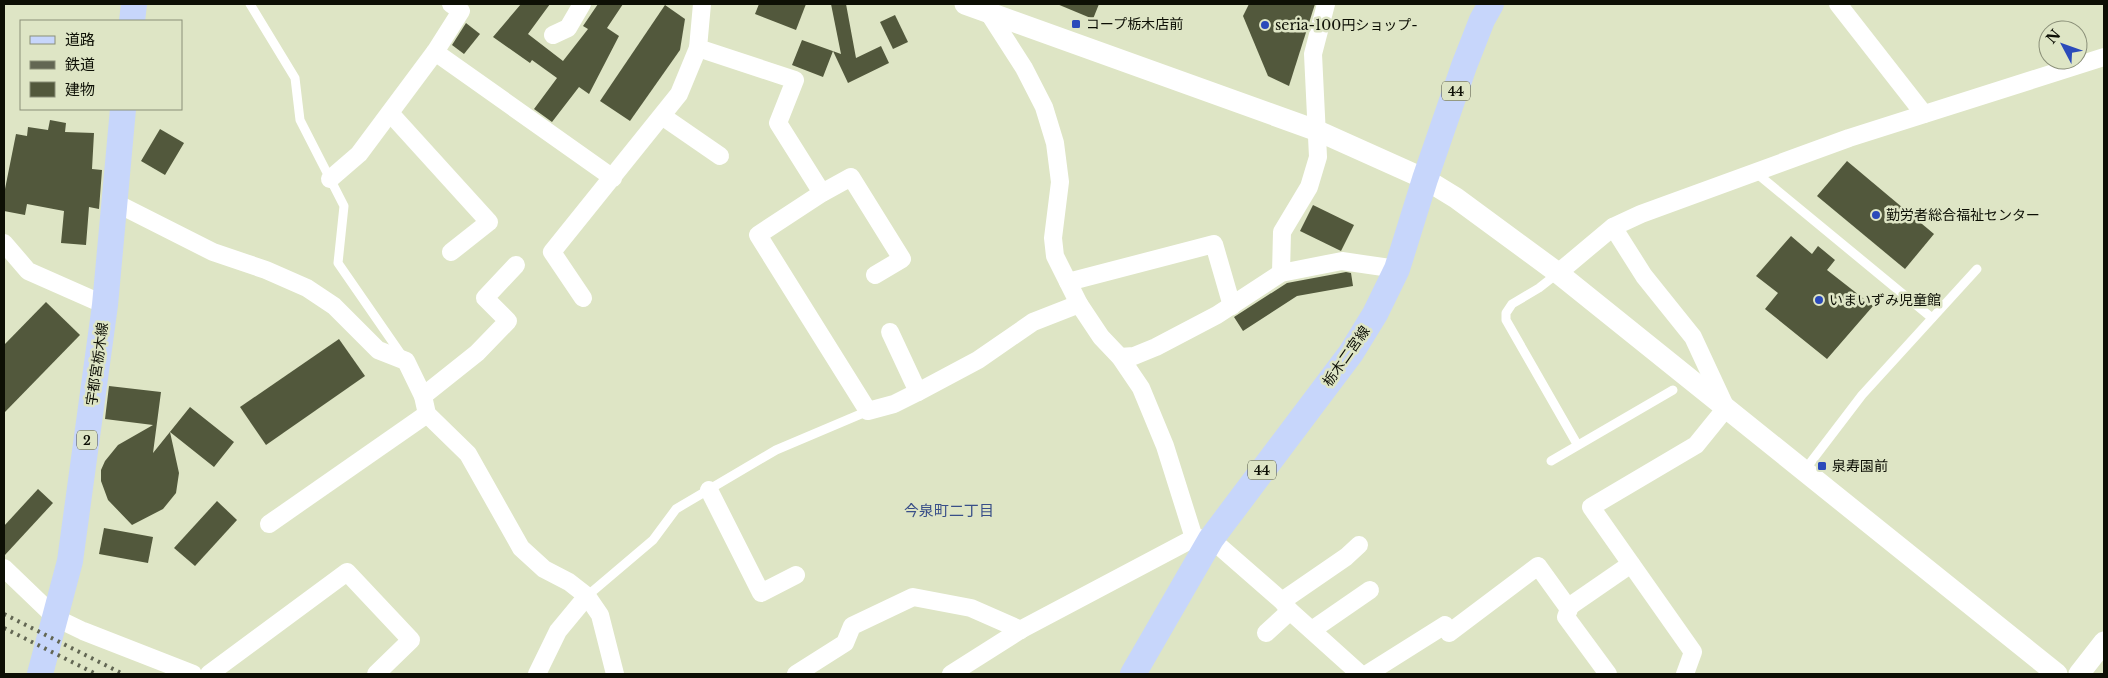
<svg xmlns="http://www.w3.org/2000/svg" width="2108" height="678" viewBox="0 0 2108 678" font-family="'Libre Baskerville','Noto Sans JP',serif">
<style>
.building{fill:#52583c}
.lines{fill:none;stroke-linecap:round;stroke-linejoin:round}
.service{stroke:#fff;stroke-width:9}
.minor{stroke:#fff;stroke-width:18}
.tertiary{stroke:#fff;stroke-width:21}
.primary{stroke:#c7d6fb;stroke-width:26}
.rail{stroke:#626653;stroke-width:4;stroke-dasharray:2.5 5;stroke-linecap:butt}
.poi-dot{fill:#2b4aba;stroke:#dee5c5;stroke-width:2}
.labels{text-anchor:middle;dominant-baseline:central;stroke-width:5;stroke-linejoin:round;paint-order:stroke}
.shield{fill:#dee5c5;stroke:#4c4f3f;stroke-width:1}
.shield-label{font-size:12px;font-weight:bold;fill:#0d0f05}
.poi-label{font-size:14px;fill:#0d0f05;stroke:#dee5c5;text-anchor:start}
.street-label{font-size:14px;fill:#0d0f05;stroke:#dee5c5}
.neighbourhood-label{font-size:15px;fill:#384e88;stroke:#dee5c5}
</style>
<rect width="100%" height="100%" fill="#dee5c5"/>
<g class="building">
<path d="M 521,4 L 550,4 L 528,34 L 563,61 L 588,29 L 583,26 L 598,4 L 623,4 L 607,28 L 619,36 L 589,94 L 579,87 L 552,122 L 534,109 L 557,78 L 532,60 L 530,63 L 493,37 Z"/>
<path d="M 759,4 L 806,4 L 796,30 L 755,14 Z"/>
<path d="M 831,4 L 846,4 L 856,58 L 881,46 L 889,63 L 848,83 L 833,51 L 823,77 L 792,65 L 802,40 L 841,54 Z"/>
<path d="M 1057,4 L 1099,4 L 1093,19 Z"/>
<path d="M 1249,4 L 1315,4 L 1289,86 L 1268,76 L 1243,16 Z"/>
<path d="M 665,5 L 685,19 L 680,50 L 630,121 L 600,101 Z"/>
<path d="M 895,15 L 908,42 L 893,49 L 880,22 Z"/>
<path d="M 466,23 L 480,34 L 464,54 L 452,45 Z"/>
<path d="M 50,120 L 66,123 L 65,132 L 94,133 L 92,169 L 102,170 L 99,209 L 89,207 L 86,245 L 61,243 L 64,211 L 27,204 L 25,215 L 4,211 L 4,194 L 16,134 L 27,136 L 28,127 L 48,130 Z"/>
<path d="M 160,129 L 184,143 L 165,175 L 141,161 Z"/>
<path d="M 1847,161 L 1934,234 L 1905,269 L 1817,196 Z"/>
<path d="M 1313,205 L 1354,225 L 1341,251 L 1300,231 Z"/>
<path d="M 1791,236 L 1812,254 L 1818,246 L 1835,260 L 1827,270 L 1873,306 L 1827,359 L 1765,309 L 1778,293 L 1756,276 Z"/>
<path d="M 1346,272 L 1351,273 L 1353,286 L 1297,296 L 1243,331 L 1234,317 L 1287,283 Z"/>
<path d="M 46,302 L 80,335 L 4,413 L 4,345 Z"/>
<path d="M 339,339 L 365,376 L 266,445 L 240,407 Z"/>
<path d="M 109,386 L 161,392 L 153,453 L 190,407 L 234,442 L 214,467 L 170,432 L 179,473 L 176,493 L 163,509 L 132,525 L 108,500 L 101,481 L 101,470 L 105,461 L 118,445 L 153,425 L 105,419 Z"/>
<path d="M 38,489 L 53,503 L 4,556 L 4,526 Z"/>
<path d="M 217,501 L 237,520 L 195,566 L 174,548 Z"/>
<path d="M 104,528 L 153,537 L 148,563 L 99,554 Z"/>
</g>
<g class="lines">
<g class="service">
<path d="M 250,4 L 295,78 L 300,120 L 344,206 L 338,263 L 403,357"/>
<path d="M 1755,172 L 1932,318"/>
<path d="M 1558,273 L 1539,288 L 1512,304 L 1506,313 L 1506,320 L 1577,444"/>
<path d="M 1551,461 L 1673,390"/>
<path d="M 1804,471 L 1862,395 L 1977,269"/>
<path d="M 587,596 L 653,540 L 676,509 L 776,450 L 868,411"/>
</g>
<g class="minor">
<path d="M 451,4 L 461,11 L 435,52 L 613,178"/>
<path d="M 702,4 L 698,48 L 795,80 L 778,123 L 822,193"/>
<path d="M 1838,4 L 1924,114"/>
<path d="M 988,12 L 1024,68 L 1044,107 L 1055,143 L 1060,182 L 1053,238 L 1055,256 L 1079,304"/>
<path d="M 553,35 L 568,28 L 582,4"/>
<path d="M 390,113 L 489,222 L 451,252"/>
<path d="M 662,116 L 720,156"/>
<path d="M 330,179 L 359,154 L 435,52"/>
<path d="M 114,202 L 213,252 L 266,270 L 307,288 L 334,306 L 378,350 L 406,361 L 423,396 L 427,414 L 468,454 L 521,548 L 544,569 L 569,582 L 587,596 L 600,615 L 615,674"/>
<path d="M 1613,227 L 1644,276 L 1693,337 L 1726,408 L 1696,445 L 1591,507 L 1693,652 L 1685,674"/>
<path d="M 4,243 L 28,271 L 105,305"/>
<path d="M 1281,273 L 1282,232 L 1309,187 L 1318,157 L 1313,54 L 1326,4"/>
<path d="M 1558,273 L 1613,227 L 1641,214 L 1849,138 L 2104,57"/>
<path d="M 875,275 L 902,259 L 851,177 L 822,193 L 758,235 L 868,411 L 894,404 L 918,392 L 978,360 L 1033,322 L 1079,304 L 1101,337 L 1120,357 L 1141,388 L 1165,446 L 1194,538"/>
<path d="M 1068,282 L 1214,244 L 1232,306"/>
<path d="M 583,298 L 552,252 L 679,94 L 698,48"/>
<path d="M 890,332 L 918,392"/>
<path d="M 1120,357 L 1134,356 L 1156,347 L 1217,315 L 1281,273 L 1342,261 L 1397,269"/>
<path d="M 423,396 L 477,353 L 508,321 L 485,298 L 516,265"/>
<path d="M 709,490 L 761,593 L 796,575"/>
<path d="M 269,524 L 427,414"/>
<path d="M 4,568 L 56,618 L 83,631 L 193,674"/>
<path d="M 1282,601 L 1346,557 L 1359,545"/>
<path d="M 1312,630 L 1370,590"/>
<path d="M 1266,633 L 1290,611"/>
<path d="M 209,674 L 347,572 L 411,640 L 376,674"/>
<path d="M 537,674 L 558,631 L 587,596"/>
<path d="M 796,674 L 845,643 L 852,626 L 913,597 L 971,608 L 1021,630"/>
<path d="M 951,674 L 1022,629 L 1194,538 L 1211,539 L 1282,601 L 1290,611 L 1360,674"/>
<path d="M 1367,674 L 1445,625 L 1449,633 L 1538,566 L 1569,609"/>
<path d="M 1608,674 L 1566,617 L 1570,606 L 1631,564"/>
</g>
<g class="tertiary">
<path d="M 965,4 L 1318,131 L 1425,179 L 1456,198 L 1558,273 L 2057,674"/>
<path d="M 2079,674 L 2104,642"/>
</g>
<g class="primary">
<path d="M 132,21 L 134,4"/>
<path d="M 40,674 L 70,561 L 105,305 L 123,109"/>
<path d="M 1133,674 L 1211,539 L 1351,353 L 1375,314 L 1397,269 L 1425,179 L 1464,66 L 1482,20 L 1491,4"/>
</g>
<g class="rail">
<path d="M 4,614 L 123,674"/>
<path d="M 4,628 L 96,674"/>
</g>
</g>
<g class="poi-dot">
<rect x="1071" y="19" width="10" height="10" rx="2.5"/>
<circle cx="1265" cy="25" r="5"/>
<circle cx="1876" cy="215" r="5"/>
<circle cx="1819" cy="300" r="5"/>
<rect x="1817" y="461" width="10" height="10" rx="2.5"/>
</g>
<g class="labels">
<g class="shield">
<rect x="1442" y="81.5" width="28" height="19" rx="4"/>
<rect x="77" y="430.5" width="20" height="19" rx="4"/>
<rect x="1248" y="460.5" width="28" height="19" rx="4"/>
</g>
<g class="shield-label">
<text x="1456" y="91">44</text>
<text x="87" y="440">2</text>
<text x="1262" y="470">44</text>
</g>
<g class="poi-label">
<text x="1086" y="24">コープ栃木店前</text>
<text x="1275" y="25">seria-100円ショップ-</text>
<text x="1886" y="215">勤労者総合福祉センター</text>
<text x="1829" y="300">いまいずみ児童館</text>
<text x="1832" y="466">泉寿園前</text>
</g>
<g class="street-label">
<text transform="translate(1346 356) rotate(-55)">栃木二宮線</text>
<text transform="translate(97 364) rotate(-82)">宇都宮栃木線</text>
</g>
<g class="neighbourhood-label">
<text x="949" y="510">今泉町二丁目</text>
</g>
</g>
<rect width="2108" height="678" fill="none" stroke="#0d0f05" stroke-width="10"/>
<rect x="20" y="20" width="162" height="90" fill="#dee5c5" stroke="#8a8f78"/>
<rect x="30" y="36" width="25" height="8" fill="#c7d6fb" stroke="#8a8f78"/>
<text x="65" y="45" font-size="15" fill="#0d0f05">道路</text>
<rect x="30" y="61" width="25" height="8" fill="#626653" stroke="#8a8f78"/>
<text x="65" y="70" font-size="15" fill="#0d0f05">鉄道</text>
<rect x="30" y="82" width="25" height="15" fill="#52583c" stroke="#8a8f78"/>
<text x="65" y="95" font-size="15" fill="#0d0f05">建物</text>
<g transform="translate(2063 45) rotate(311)"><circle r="24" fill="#dee5c5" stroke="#8a8f78"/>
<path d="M0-4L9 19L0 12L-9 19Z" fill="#2b4aba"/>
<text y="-8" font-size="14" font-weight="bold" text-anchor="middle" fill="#0d0f05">N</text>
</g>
</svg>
